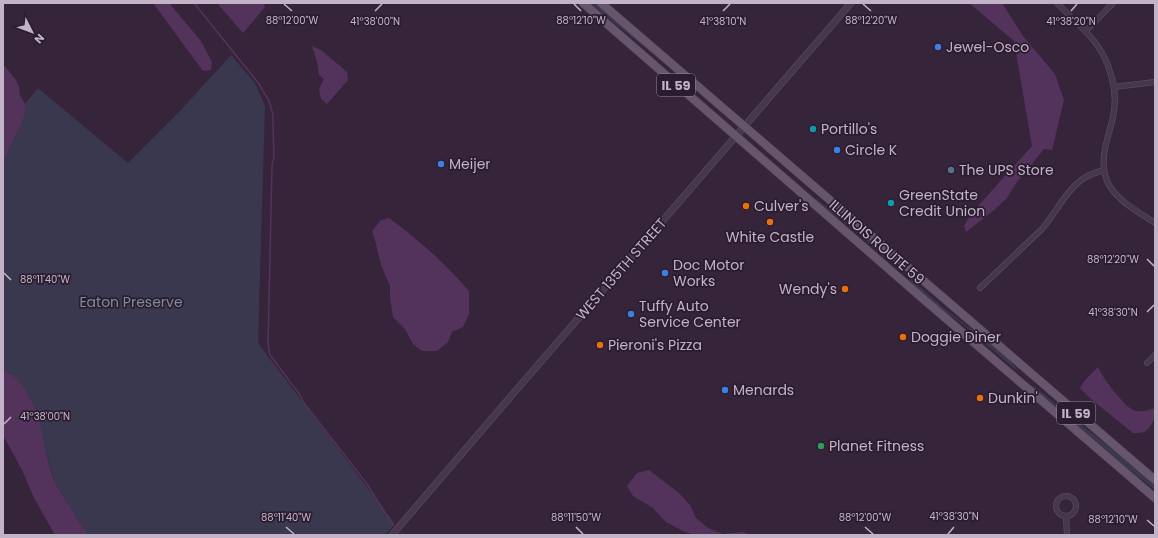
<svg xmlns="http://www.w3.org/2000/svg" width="1158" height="538" viewBox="0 0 1158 538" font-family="Poppins,sans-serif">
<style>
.green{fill:#39384e}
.water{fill:#53335b}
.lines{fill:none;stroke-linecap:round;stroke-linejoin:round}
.stream{stroke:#53335b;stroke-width:1.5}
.minor-casing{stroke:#625266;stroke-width:6}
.tertiary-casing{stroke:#625266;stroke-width:7}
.primary-casing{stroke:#504054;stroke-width:9}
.minor{stroke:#47374b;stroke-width:5}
.tertiary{stroke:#47374b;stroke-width:6}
.primary{stroke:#67556b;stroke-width:8}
.ticks{fill:none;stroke:#c3b3c7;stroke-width:1.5}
.shop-dot{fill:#3f7fe0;stroke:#2c1c30;stroke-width:1.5}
.culture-dot{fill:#0f9aa8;stroke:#2c1c30;stroke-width:1.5}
.service-dot{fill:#5c6f8a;stroke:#2c1c30;stroke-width:1.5}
.food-dot{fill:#e8710a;stroke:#2c1c30;stroke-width:1.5}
.leisure-dot{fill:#2e9e5b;stroke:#2c1c30;stroke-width:1.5}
.labels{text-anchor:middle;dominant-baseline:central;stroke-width:3.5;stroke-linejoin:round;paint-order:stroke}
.shield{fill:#2c1c30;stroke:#96869a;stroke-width:1}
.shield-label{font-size:13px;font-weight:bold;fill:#c3b3c7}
.poi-label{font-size:14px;fill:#c3b3c7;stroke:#2c1c30;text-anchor:start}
.street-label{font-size:14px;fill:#c3b3c7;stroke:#2c1c30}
.park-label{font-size:14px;fill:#7a8ea1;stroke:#2c1c30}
.ticks-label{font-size:10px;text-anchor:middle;fill:#c3b3c7;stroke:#2c1c30;stroke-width:3.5;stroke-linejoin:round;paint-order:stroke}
</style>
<rect width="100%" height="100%" fill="#36243b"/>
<g class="green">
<path d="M 589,3 L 596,3 L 666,63 L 666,64 Z"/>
<path d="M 231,55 L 255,83 L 265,106 L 258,343 L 395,524 L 385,535 L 88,535 L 74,514 L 55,482 L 50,468 L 35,409 L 29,395 L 10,373 L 3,369 L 3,163 L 17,132 L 23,121 L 25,113 L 25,104 L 38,88 L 128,163 L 180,111 Z"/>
<path d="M 816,199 L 853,226 L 885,253 L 883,256 L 855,231 L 815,200 Z"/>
<path d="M 909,279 L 910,279 L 912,280 L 946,310 L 987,341 L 1011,362 L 1017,369 L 1016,370 C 998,355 981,340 964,325 C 950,315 916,293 909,279 Z"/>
<path d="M 1031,385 L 1038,389 L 1069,415 L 1117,453 L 1155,485 L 1155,490 L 1109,454 L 1030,386 Z"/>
</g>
<g class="water">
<path d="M 153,3 L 169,3 L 201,41 L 212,62 L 211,70 L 203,71 Z"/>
<path d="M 217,3 L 263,3 L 265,7 L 243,33 Z"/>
<path d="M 969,3 L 1002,3 L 1023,36 L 1055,74 L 1064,100 L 1052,150 L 1044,149 L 1017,182 L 1007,198 L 993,211 L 966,232 L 964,226 L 971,214 L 1032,146 L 1014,41 Z"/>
<path d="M 312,46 L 321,50 L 347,72 L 348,80 L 327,104 L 321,99 L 319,89 L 324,79 L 319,75 L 317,62 Z"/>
<path d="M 3,64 L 16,80 L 19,87 L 20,95 L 25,104 L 25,113 L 23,121 L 17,132 L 3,163 Z"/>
<path d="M 389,218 C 418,239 446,264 469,291 L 469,314 L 463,327 L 452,332 L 448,342 L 437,351 L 422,351 L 413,344 L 405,329 L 393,317 L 390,297 L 390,286 L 381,265 L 376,244 L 372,231 L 381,220 Z"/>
<path d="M 1098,367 C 1102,377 1123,405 1133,410 C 1140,413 1149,410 1155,408 C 1155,418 1153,426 1144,432 C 1141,433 1136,433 1133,433 L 1091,399 L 1080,388 L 1085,380 Z"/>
<path d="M 3,369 C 44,393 39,441 54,480 C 57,486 61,493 65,499 C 72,511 80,523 88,535 L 55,535 L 34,498 L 22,470 L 3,435 Z"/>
<path d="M 649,470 L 679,493 L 690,505 L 696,518 L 708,528 L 723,534 L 743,532 L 752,535 L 695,535 L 683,531 L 666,522 L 653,508 L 633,496 L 627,486 L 637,473 Z"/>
</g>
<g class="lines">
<g class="stream">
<path d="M 194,3 L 259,84 L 269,101 L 273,114 L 273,124 L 274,157 L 272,166 L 268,343 L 270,355 L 300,395 L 304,403 L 367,484 L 393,525"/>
<path d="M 402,534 L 403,535"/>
</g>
<g class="minor-casing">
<g id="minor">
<path d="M 1057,3 C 1080,27 1102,41 1111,75 C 1115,88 1116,103 1113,117 C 1108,139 1097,162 1109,185 C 1118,201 1140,213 1155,223"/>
<path d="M 1086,31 L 1113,3"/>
<path d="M 1114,87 L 1155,82"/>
<path d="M 980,288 L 1042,229 C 1056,213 1066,190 1084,178 C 1090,174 1097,172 1104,170"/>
<path d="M 1147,363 L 1155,355"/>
<circle cx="1066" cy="506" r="10"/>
<path d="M 1066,516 L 1067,535"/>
</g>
</g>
<g class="tertiary-casing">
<path id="tertiary" d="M 392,535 L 512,395 L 851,3"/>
</g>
<g class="primary-casing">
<g id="primary">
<path d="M 583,3 L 921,297 L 1155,498"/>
<path d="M 601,3 L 1155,480"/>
</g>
</g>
<use href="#minor" class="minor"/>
<use href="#tertiary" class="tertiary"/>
<use href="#primary" class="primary"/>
</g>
<path class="ticks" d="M 284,4 L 292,11M 574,4 L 581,11M 863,4 L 871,11M 375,11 L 382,4M 723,11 L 730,4M 1071,11 L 1077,4M 1147,259 L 1154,266M 4,273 L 11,280M 1147,312 L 1154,305M 4,424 L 11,417M 1147,520 L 1154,526M 286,527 L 294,534M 576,527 L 583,534M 865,527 L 873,534M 948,534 L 954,527"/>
<g class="shop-dot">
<circle cx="938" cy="47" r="4"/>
<circle cx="837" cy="150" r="4"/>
<circle cx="441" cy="164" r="4"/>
<circle cx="665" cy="273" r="4"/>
<circle cx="631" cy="314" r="4"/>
<circle cx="725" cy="390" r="4"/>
</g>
<g class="culture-dot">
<circle cx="813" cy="129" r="4"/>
<circle cx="891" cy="203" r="4"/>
</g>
<circle class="service-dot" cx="951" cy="170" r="4"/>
<g class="food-dot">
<circle cx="746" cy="206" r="4"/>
<circle cx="770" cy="222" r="4"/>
<circle cx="845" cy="289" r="4"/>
<circle cx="903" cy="337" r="4"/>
<circle cx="600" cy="345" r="4"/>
<circle cx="980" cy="398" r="4"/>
</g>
<circle class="leisure-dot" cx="821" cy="446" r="4"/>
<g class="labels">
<g class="shield">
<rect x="657" y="74" width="38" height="22" rx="3"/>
<rect x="1057" y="402" width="38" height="22" rx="3"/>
</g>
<g class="shield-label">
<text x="676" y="85">IL 59</text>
<text x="1076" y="413">IL 59</text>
</g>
<g class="poi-label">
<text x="946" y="47">Jewel-Osco</text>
<text x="821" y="129">Portillo's</text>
<text x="845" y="150">Circle K</text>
<text x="449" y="164">Meijer</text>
<text x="959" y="170">The UPS Store</text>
<text x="899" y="195">GreenState<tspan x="899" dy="16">Credit Union</tspan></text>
<text x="754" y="206">Culver's</text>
<text x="770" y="237" text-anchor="middle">White Castle</text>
<text x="673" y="265">Doc Motor<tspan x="673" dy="16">Works</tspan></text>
<text x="837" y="289" text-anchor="end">Wendy's</text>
<text x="639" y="306">Tuffy Auto<tspan x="639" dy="16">Service Center</tspan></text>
<text x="911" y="337">Doggie Diner</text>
<text x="608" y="345">Pieroni's Pizza</text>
<text x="733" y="390">Menards</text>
<text x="988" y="398">Dunkin'</text>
<text x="829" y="446">Planet Fitness</text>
</g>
<g class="street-label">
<text transform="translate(877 242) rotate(41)">ILLINOIS ROUTE 59</text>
<text transform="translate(621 269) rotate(-49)">WEST 135TH STREET</text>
</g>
<g class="park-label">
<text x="131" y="302">Eaton Preserve</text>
</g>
</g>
<g class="ticks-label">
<text x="292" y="24">88°12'00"W</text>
<text x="871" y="24">88°12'20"W</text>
<text x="581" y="24">88°12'10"W</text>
<text x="375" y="25">41°38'00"N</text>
<text x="723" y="25">41°38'10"N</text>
<text x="1071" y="25">41°38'20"N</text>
<text x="1113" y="263">88°12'20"W</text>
<text x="45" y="283">88°11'40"W</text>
<text x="1113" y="316">41°38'30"N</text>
<text x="45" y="420">41°38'00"N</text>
<text x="954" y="520">41°38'30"N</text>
<text x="286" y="521">88°11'40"W</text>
<text x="576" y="521">88°11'50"W</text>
<text x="865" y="521">88°12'00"W</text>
<text x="1113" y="523">88°12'10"W</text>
</g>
<rect width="1158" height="538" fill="none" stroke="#c3b3c7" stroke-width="8"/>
<g transform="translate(32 32) rotate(132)" stroke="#2c1c30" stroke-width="3" paint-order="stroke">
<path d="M0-3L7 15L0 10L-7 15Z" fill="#c3b3c7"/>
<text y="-6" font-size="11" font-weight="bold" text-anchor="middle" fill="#c3b3c7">N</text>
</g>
</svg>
